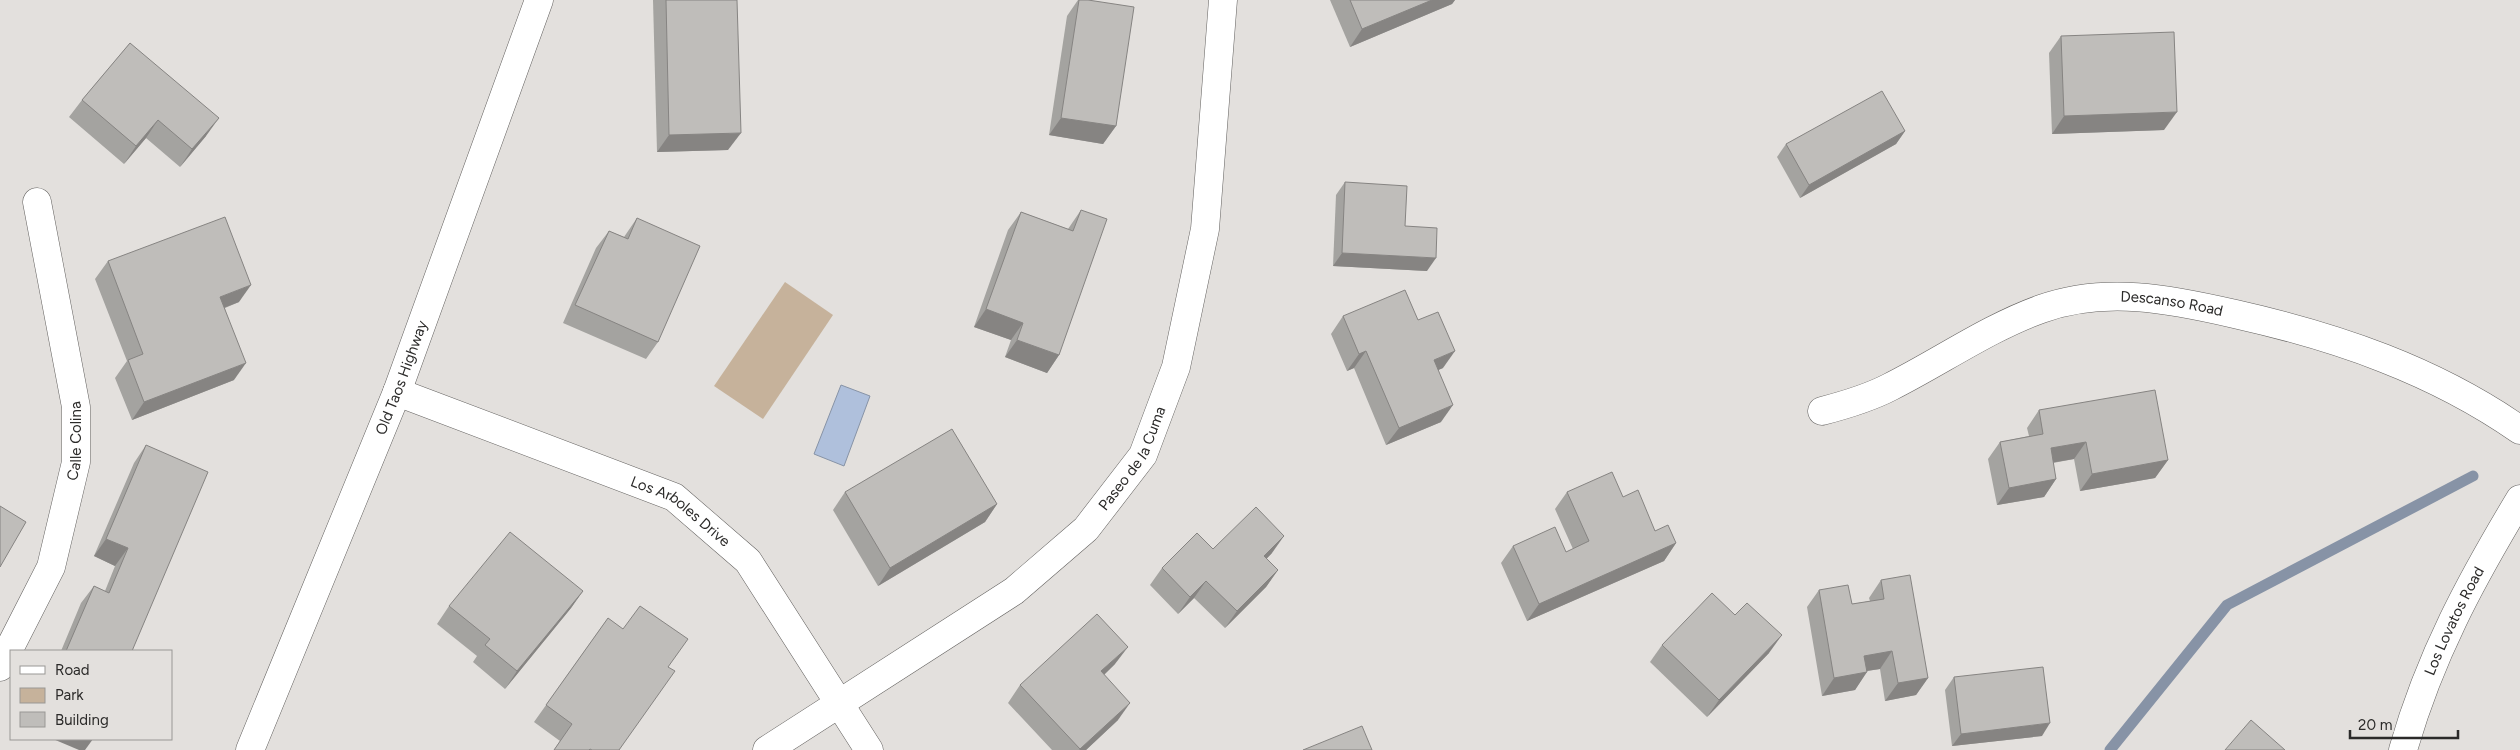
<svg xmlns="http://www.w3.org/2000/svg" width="2520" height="750" viewBox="0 0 2520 750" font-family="Figtree,sans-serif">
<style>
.green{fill:#c6b29b}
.water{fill:#afc0dc;stroke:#8793a6}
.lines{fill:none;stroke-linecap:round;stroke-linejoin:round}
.stream{stroke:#8793a6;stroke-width:11}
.minor-casing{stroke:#646260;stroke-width:29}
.minor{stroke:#fff;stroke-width:28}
.wall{fill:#a4a3a0}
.shaded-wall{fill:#868482}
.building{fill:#bfbdba;stroke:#868482}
.labels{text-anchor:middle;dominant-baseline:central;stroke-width:4;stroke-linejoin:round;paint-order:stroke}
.street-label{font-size:15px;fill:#2b2a29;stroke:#e3e0dd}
</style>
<rect width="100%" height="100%" fill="#e3e0dd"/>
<path class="green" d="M 785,282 L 833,315 L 763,419 L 714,386 Z"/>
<path class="water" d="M 841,385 L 870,396 L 844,466 L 814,454 Z"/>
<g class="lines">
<path class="stream" d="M 2110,750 L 2227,605 L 2473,476"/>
<g class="minor-casing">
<g id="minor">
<path id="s1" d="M 397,392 L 674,497 L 748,561 L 869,750"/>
<path id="s2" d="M 1822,411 C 1845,405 1869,398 1890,387 C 1940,362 1988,328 2041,309 C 2105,286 2170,299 2235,314 C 2337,337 2434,370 2520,430"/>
<path id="s3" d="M 0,667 L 51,567 L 76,462 L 76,407 L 37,202"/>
<path id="s4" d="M 250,750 L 397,392 L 539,0"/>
<path id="s5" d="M 767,750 L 1014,591 L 1086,529 L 1143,455 L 1176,367 L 1205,229 L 1223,0"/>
<path id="s6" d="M 2403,750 C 2430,656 2470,582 2520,499"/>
</g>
</g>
<use href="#minor" class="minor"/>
</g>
<g class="wall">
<path d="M 653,0 L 737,0 L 728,150 L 657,152 Z"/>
<path d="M 1078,0 L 1088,0 L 1116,126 L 1103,144 L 1049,135 L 1067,16 Z"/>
<path d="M 1330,0 L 1455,0 L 1452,4 L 1350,47 Z"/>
<path d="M 2061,36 L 2164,130 L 2052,134 L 2049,53 Z"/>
<path d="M 130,43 L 206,136 L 180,167 L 146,138 L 124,164 L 69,117 L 82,100 Z"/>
<path d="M 1905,131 L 1896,144 L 1800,198 L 1777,157 L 1786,144 Z"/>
<path d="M 1345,182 L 1405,226 L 1427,271 L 1333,266 L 1336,195 Z"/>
<path d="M 1081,210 L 1059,355 L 1047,373 L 1005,357 L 1011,340 L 974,327 L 1008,230 L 1021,212 L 1068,229 Z"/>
<path d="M 637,218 L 658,342 L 646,359 L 563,323 L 596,248 L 609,231 L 624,237 Z"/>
<path d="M 108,261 L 239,302 L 225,308 L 234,380 L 132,420 L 115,378 L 127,361 L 95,279 Z"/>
<path d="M 1343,316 L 1418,320 L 1443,368 L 1438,370 L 1441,422 L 1386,445 L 1354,368 L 1347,371 L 1331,334 Z"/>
<path d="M 2039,410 L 2168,460 L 2155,478 L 2080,491 L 2074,459 L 2053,463 L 2056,479 L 2044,497 L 1997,505 L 1988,459 L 2000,442 L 2029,436 L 2027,428 Z"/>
<path d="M 146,445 L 132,651 L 61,651 L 81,603 L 94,586 L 105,591 L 115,566 L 94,556 L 134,463 Z"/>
<path d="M 845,492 L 997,504 L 985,522 L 878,586 L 833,510 Z"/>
<path d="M 1567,492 L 1623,497 L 1655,531 L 1676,543 L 1664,561 L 1527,621 L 1501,563 L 1513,546 L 1566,552 L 1573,549 L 1555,509 Z"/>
<path d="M 1213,549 L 1272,553 L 1266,559 L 1278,570 L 1266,587 L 1225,628 L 1194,598 L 1178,614 L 1150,585 L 1162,568 Z"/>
<path d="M 1881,580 L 1928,678 L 1916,695 L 1885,701 L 1880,669 L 1867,671 L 1855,690 L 1822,696 L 1807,607 L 1819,590 L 1852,604 L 1870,601 L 1869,598 Z"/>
<path d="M 583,591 L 571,608 L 505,689 L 473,662 L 477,656 L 437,624 L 449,606 Z"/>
<path d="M 1735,615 L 1769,653 L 1707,717 L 1650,662 L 1662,645 Z"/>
<path d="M 608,618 L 669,667 L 619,750 L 554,750 L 560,741 L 534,722 Z"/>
<path d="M 1115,664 L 1104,675 L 1118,720 L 1086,750 L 1052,750 L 1008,703 L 1020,685 Z"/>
<path d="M 1954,677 L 2042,736 L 1952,746 L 1945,690 Z"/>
</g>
<g class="shaded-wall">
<path d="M 1432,0 L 1455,0 L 1452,4 L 1350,47 L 1362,29 Z"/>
<path d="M 2177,112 L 2164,130 L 2052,134 L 2064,116 Z"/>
<path d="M 219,118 L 206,136 L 180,167 L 192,149 Z"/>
<path d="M 1061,118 L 1116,126 L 1103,144 L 1049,135 Z"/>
<path d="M 158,120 L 146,138 L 124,164 L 136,146 Z"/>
<path d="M 1905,131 L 1896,144 L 1800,198 L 1809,185 Z"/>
<path d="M 741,133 L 728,150 L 657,152 L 669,135 Z"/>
<path d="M 1342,253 L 1436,258 L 1427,271 L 1333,266 Z"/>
<path d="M 251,285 L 239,302 L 208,314 L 220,297 Z"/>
<path d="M 986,309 L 1023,323 L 1011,340 L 974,327 Z"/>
<path d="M 1017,340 L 1059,355 L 1047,373 L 1005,357 Z"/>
<path d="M 1366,351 L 1354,368 L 1347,371 L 1359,354 Z"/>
<path d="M 1455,351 L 1443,368 L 1422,377 L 1434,360 Z"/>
<path d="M 246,363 L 234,380 L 132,420 L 144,402 Z"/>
<path d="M 1453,405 L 1441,422 L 1386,445 L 1399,428 Z"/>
<path d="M 2086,442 L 2074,459 L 2038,465 L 2051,448 Z"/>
<path d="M 2168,460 L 2155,478 L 2080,491 L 2092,474 Z"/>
<path d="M 2056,479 L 2044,497 L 1997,505 L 2009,488 Z"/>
<path d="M 997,504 L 985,522 L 878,586 L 890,568 Z"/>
<path d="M 1284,536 L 1272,553 L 1252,574 L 1264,556 Z"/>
<path d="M 106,539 L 128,548 L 115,566 L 94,556 Z"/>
<path d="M 1676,543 L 1664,561 L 1527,621 L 1539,604 Z"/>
<path d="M 1278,570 L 1266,587 L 1225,628 L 1237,611 Z"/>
<path d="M 1206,581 L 1194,598 L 1178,614 L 1190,597 Z"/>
<path d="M 583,591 L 571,608 L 505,689 L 517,671 Z"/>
<path d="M 1782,635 L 1769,653 L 1707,717 L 1719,700 Z"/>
<path d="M 1128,647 L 1115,664 L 1089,689 L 1101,671 Z"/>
<path d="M 1892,651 L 1880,669 L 1852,673 L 1864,656 Z"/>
<path d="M 1867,672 L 1855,690 L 1822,696 L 1834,678 Z"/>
<path d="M 1928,678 L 1916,695 L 1885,701 L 1898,683 Z"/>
<path d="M 1130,703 L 1118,720 L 1086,750 L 1079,750 Z"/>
<path d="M 2050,723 L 2042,736 L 1952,746 L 1961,734 Z"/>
<path d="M 53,739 L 93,739 L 85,750 L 79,750 Z"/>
</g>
<g class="building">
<path d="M 666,0 L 737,0 L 741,133 L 669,135 Z"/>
<path d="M 1079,0 L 1088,0 L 1134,7 L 1116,126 L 1061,118 Z"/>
<path d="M 1350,0 L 1432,0 L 1362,29 Z"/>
<path d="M 2174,32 L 2177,112 L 2064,116 L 2061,36 Z"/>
<path d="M 130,43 L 219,118 L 192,149 L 158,120 L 136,146 L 82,100 Z"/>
<path d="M 1882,91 L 1905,131 L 1809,185 L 1786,144 Z"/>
<path d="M 1345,182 L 1407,186 L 1405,226 L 1437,228 L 1436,258 L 1342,253 Z"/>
<path d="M 1081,210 L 1107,219 L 1059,355 L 1017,340 L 1023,323 L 986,309 L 1021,212 L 1073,231 Z"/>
<path d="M 225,217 L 251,285 L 220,297 L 246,363 L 144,402 L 128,360 L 143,354 L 108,261 Z"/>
<path d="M 637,218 L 700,246 L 658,342 L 575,305 L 609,231 L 628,239 Z"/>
<path d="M 1405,290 L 1418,320 L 1438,312 L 1455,351 L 1434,360 L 1453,405 L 1399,428 L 1366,351 L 1359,354 L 1343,316 Z"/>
<path d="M 2155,390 L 2168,460 L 2092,474 L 2086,442 L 2051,448 L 2056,479 L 2009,488 L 2000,442 L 2043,434 L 2039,410 Z"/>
<path d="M 952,429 L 997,504 L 890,568 L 845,492 Z"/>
<path d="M 146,445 L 208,472 L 132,651 L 66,651 L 94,586 L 109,593 L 128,548 L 106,539 Z"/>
<path d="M 1612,472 L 1623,497 L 1638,490 L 1655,531 L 1668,525 L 1676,543 L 1539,604 L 1513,546 L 1555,527 L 1566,552 L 1589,541 L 1567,492 Z"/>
<path d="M 0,506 L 26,522 L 0,567 Z"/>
<path d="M 1256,507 L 1284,536 L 1264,556 L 1278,570 L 1237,611 L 1206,581 L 1190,597 L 1162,568 L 1197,533 L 1213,549 Z"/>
<path d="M 510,532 L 583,591 L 517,671 L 485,645 L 490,639 L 449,606 Z"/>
<path d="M 1910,575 L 1928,678 L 1898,683 L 1892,651 L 1864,656 L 1867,672 L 1834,678 L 1819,590 L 1848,585 L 1852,604 L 1884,599 L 1881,580 Z"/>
<path d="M 1712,593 L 1735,615 L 1747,603 L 1782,635 L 1719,700 L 1662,645 Z"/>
<path d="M 640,606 L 688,639 L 668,667 L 675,671 L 619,750 L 592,750 L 590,749 L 589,750 L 554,750 L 572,724 L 546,705 L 608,618 L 623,629 Z"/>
<path d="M 1097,614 L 1128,647 L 1101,671 L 1130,703 L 1080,749 L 1020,685 Z"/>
<path d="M 2043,667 L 2050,723 L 1961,734 L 1954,677 Z"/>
<path d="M 2251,720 L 2285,750 L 2225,750 Z"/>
<path d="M 1362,726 L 1372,750 L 1303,750 Z"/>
</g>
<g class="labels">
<g class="street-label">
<text stroke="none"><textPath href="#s2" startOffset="375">Descanso Road</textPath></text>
<text stroke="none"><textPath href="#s4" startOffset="402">Old Taos Highway</textPath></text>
<text stroke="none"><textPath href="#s3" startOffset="241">Calle Colina</textPath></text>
<text stroke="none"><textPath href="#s5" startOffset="474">Paseo de la Cuma</textPath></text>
<text stroke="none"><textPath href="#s1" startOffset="309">Los Arboles Drive</textPath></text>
<text stroke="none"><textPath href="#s6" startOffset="139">Los Lovatos Road</textPath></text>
</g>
</g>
<rect x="10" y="650" width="162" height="90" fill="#e3e0dd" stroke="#999795"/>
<rect x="20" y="666" width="25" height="8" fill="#ffffff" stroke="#999795"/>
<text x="55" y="675" font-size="15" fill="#2b2a29">Road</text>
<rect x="20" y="688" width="25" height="15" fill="#c6b29b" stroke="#999795"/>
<text x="55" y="700" font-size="15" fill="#2b2a29">Park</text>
<rect x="20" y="712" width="25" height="15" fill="#bfbdba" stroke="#999795"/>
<text x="55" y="725" font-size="15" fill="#2b2a29">Building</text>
<path d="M2350 730v8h108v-8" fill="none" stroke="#2b2a29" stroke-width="2.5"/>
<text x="2358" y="730" font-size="15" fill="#2b2a29" stroke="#e3e0dd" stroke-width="4" paint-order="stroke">20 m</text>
</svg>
